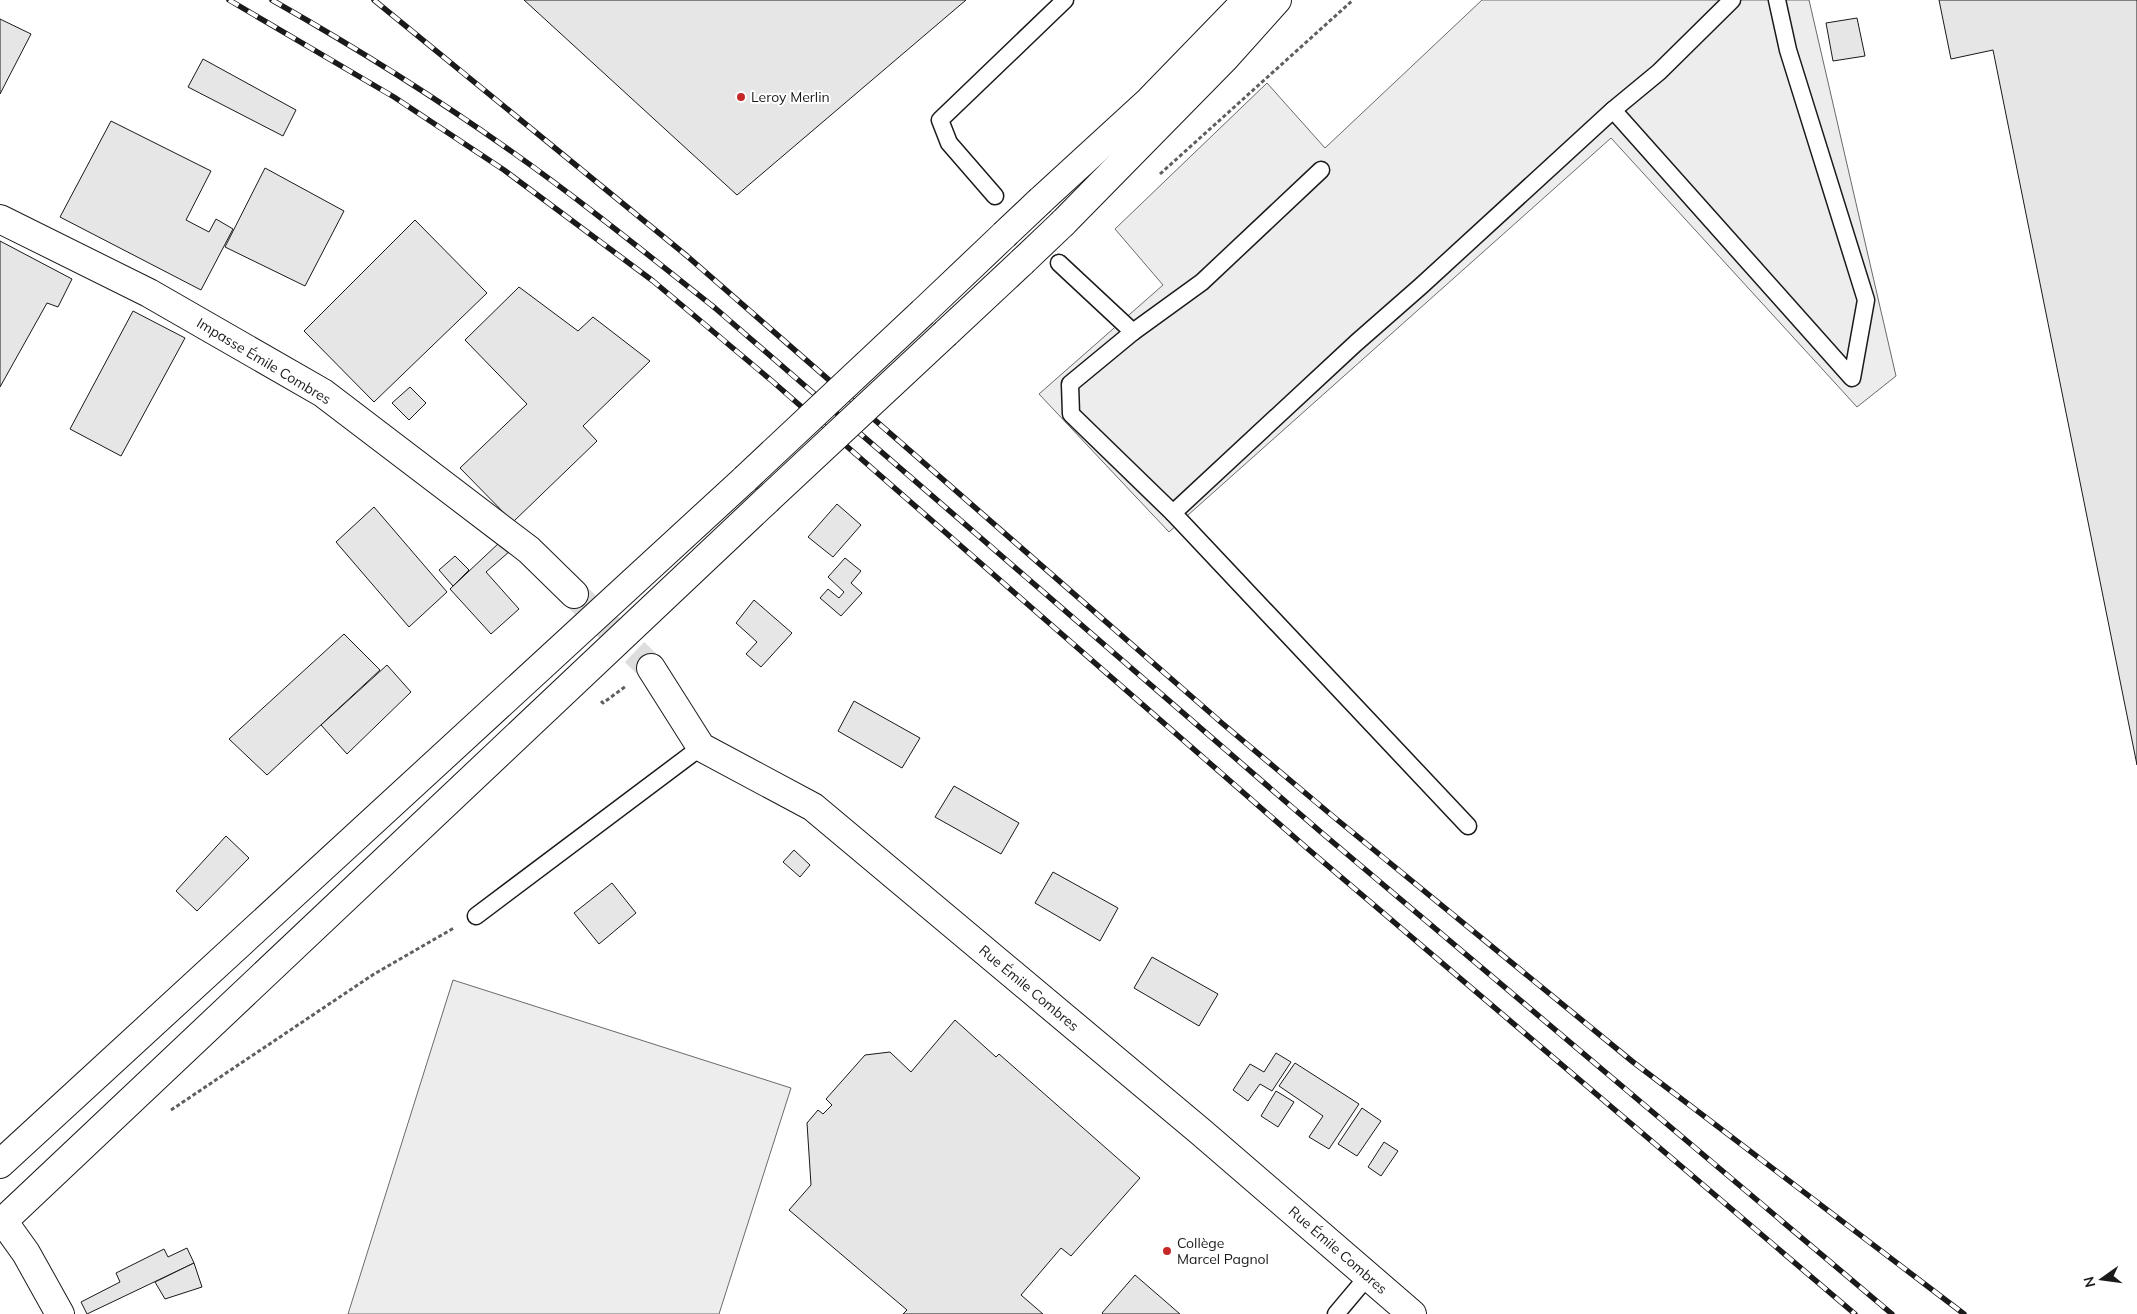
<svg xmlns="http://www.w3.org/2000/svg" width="2137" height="1314" viewBox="0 0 2137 1314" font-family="Mulish,sans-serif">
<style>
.built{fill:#ededed;stroke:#6a6a6a}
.building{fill:#e6e6e6;stroke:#1a1a1a}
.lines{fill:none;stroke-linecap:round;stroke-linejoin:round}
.minor-tunnel{stroke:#ddd;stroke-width:28;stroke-dasharray:28 14;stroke-linecap:butt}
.service-casing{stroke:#1a1a1a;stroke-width:19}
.minor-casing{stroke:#1a1a1a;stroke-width:30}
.tertiary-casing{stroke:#1a1a1a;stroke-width:30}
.path{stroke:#5f5f5f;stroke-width:3;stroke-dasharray:4 2.5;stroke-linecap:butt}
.service{stroke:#fff;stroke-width:16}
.minor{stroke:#fff;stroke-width:28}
.tertiary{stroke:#fff;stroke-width:28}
.rail-casing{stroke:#1a1a1a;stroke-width:5.5}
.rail{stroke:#fff;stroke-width:4;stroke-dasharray:11;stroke-linecap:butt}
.tertiary-bridge-casing{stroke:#1a1a1a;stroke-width:30;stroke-linecap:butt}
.tertiary-bridge{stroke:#fff;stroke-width:28}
.poi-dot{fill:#c62828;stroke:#fff;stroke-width:2}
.labels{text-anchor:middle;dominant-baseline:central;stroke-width:4;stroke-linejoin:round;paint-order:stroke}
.poi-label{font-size:14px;fill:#1a1a1a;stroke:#fff;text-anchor:start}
.street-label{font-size:14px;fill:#1a1a1a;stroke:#fff}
</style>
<rect width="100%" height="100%" fill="#fff"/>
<g class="built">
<path d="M 1482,0 L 1809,0 L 1896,376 L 1857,407 L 1611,138 L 1169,532 L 1039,394 L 1163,285 L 1115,229 L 1267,83 L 1325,148 Z"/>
<path d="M 453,980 L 791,1088 L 719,1314 L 348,1314 Z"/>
</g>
<g class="building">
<path d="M 524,0 L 966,0 L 737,195 Z"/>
<path d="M 1939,0 L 2137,0 L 2137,765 L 1993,50 L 1951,59 Z"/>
<path d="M 1857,18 L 1865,56 L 1833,61 L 1826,23 Z"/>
<path d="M 0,19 L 31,34 L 0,94 Z"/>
<path d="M 203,59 L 296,110 L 283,136 L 188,87 Z"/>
<path d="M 111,121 L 211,171 L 186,220 L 209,232 L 216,219 L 233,229 L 201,290 L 60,217 Z"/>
<path d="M 265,168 L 344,211 L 305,286 L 225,247 Z"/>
<path d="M 415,220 L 487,293 L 374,402 L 304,331 Z"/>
<path d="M 0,241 L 72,279 L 58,307 L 47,303 L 0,387 Z"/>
<path d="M 519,287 L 578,331 L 593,317 L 650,361 L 583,426 L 597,441 L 513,522 L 460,468 L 527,404 L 465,340 Z"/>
<path d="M 133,311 L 185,338 L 121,456 L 70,429 Z"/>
<path d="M 410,387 L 426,403 L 409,420 L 392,403 Z"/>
<path d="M 837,504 L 861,525 L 833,557 L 808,537 Z"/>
<path d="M 374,507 L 447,592 L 409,627 L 336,542 Z"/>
<path d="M 500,542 L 510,551 L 486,572 L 519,609 L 491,634 L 450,589 Z"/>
<path d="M 455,556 L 469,570 L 453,586 L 439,570 Z"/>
<path d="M 845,558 L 861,571 L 851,583 L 862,593 L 841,616 L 820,598 L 828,589 L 839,598 L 844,592 L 828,577 Z"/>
<path d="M 754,600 L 792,633 L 761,667 L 746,654 L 757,642 L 736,623 Z"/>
<path d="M 344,634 L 380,670 L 267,775 L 229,739 Z"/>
<path d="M 387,665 L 411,692 L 347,754 L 321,725 Z"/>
<path d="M 854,701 L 920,738 L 902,768 L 838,731 Z"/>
<path d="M 954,786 L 1019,823 L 1001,854 L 935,817 Z"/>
<path d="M 226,836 L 249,858 L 197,911 L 176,891 Z"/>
<path d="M 794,850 L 810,865 L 800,877 L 783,862 Z"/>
<path d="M 1053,872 L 1118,908 L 1100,941 L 1035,903 Z"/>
<path d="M 612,883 L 636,913 L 599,944 L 574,913 Z"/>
<path d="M 1152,957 L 1218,994 L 1199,1026 L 1134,988 Z"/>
<path d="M 955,1020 L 996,1057 L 999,1054 L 1140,1178 L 1071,1256 L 1061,1248 L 1021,1295 L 1043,1314 L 903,1314 L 907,1310 L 789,1210 L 811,1185 L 807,1123 L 818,1110 L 823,1114 L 832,1105 L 826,1099 L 865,1055 L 890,1052 L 911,1072 Z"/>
<path d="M 1276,1053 L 1291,1062 L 1272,1091 L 1260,1084 L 1248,1101 L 1233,1090 L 1250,1064 L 1264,1072 Z"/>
<path d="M 1295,1063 L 1359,1104 L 1329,1149 L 1309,1137 L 1323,1116 L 1279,1086 Z"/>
<path d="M 1276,1091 L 1294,1102 L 1278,1127 L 1261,1116 Z"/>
<path d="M 1362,1108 L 1381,1121 L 1357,1156 L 1338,1144 Z"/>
<path d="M 1384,1142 L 1398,1151 L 1381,1176 L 1368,1167 Z"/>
<path d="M 187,1248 L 194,1263 L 87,1314 L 81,1302 L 120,1282 L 116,1273 L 164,1249 L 168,1257 Z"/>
<path d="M 194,1263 L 202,1287 L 165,1299 L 155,1282 Z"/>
<path d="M 1135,1275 L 1180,1314 L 1103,1314 L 1102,1313 Z"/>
</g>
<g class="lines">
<path class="minor-tunnel" d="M 574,594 L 651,668"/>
<g class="service-casing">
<g id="service">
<path d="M 1613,110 L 1852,378 L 1866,300 L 1788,50 L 1777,0"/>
<path d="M 995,196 L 949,143 L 940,120 L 1065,0"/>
<path d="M 1059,263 L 1133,332 L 1202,282 L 1321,170"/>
<path d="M 1133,332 L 1070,384 L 1071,414 L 1173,513 L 1468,826"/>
<path d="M 1173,513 L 1356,343 L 1421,286 L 1613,110 L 1659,72 L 1732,0"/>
<path d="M 476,916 L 701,747"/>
<path d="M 1336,1314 L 1368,1276"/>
</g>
</g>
<g class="minor-casing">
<g id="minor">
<path d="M 0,219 L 149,293 L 323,393 L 529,550 L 574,594"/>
<path d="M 651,668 L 701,747 L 813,807 L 1201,1132 L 1412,1314"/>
<path d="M 3,1221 L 26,1253 L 60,1314"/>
</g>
</g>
<g class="tertiary-casing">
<g id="tertiary">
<path d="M 1041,200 L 1149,101 L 1247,0"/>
<path d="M 1063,223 L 1225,58 L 1277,0"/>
<path d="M 923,312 L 1004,235"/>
<path d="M 946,333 L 1022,262"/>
<path d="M 0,1164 L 745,479"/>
<path d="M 0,1224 L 767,500"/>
</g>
</g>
<g class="path">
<path d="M 1160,174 L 1353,0"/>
<path d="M 601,701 L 603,703 L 626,686"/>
<path d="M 171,1110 L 374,974 L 454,928"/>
</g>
<use href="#service" class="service"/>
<use href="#minor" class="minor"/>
<use href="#tertiary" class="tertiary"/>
<g class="rail-casing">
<g id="rail">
<path d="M 229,0 L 394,97 L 504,170 L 653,281 L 772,381 L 1308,849 L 1855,1314"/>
<path d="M 272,0 C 353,46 432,95 508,149 C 579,199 647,254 715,308 L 1322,833 L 1892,1314"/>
<path d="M 374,0 L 687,256 L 1223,724 L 1335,818 L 1633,1062 L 1964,1314"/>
</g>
</g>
<use href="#rail" class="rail"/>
<g class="tertiary-bridge-casing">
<g id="tertiary-bridge">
<path d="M 1004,235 L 1041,200"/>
<path d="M 1022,262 L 1063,223"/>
<path d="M 745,479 L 923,312"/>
<path d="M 767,500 L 946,333"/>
</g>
</g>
<use href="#tertiary-bridge" class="tertiary-bridge"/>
</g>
<g class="poi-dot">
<circle cx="741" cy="97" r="5"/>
<circle cx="1167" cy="1251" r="5"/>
</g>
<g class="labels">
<g class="poi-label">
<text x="751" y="97">Leroy Merlin</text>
<text x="1177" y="1243">Collège<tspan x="1177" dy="16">Marcel Pagnol</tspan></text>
</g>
<g class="street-label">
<text transform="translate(264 361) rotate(31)">Impasse Émile Combres</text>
<text transform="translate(1029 988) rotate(40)">Rue Émile Combres</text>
<text transform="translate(1338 1250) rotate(41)">Rue Émile Combres</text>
</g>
</g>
<g transform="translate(2102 1279) rotate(256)" stroke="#ffffff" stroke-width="4" paint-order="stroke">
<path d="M0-4L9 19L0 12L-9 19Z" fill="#1a1a1a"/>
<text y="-8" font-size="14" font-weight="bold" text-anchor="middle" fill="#1a1a1a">N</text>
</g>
</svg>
